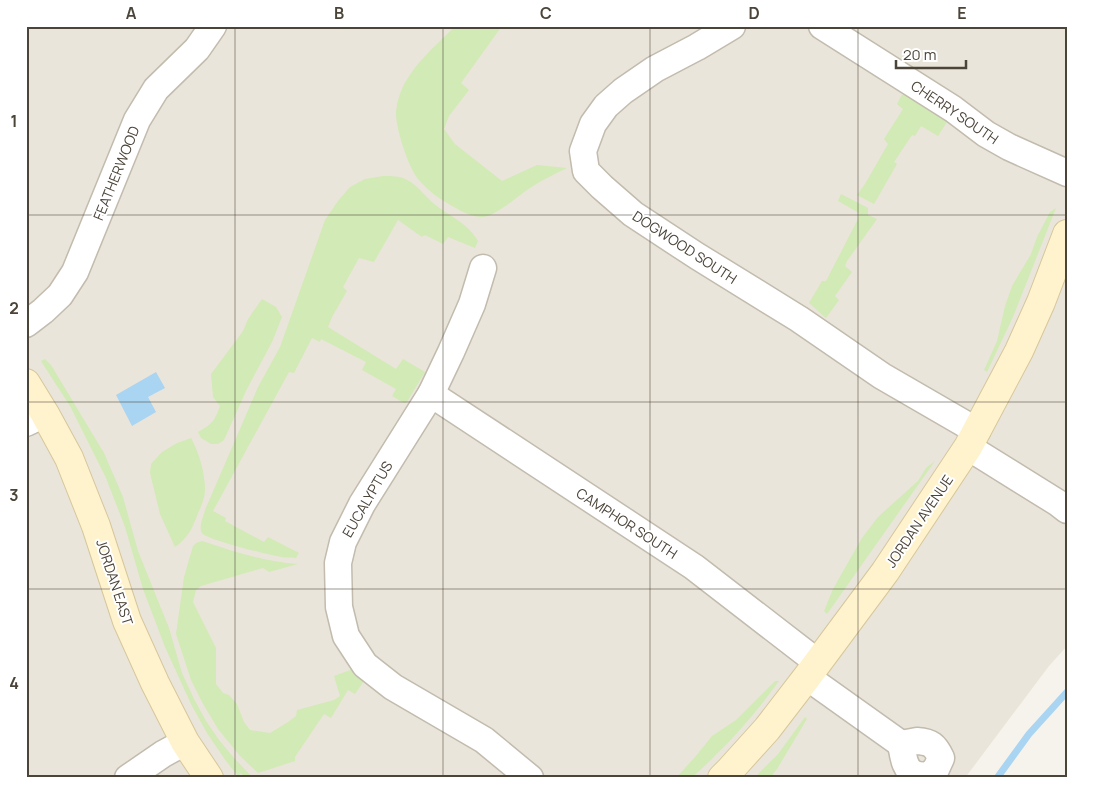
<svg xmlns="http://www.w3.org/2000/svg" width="1093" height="804" viewBox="0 0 1093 804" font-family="Manrope,sans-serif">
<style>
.residential{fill:#eae5da}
.green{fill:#d2eab5}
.water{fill:#a9d4f2}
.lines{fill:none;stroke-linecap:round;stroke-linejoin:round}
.stream{stroke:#a9d4f2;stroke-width:7}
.street-casing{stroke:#c2bbae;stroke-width:29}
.secondary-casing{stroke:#d6c79b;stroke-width:30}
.street{stroke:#fff;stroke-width:26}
.secondary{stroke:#fff3cd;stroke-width:28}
.grid{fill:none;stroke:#4b4439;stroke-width:1;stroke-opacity:0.55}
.labels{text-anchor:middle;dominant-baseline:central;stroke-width:4;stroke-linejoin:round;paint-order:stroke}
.street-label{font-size:14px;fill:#4b4439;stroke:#fff}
.neatline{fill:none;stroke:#4b4439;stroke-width:2}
.grid-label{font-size:16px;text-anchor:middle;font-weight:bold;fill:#4b4439}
</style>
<rect width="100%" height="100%" fill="#f6f3ec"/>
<path class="residential" d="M 26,26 L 1067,26 L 1067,646 L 1049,666 L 965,778 L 26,778 Z"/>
<g class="green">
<path d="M 455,26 L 502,26 L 461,83 L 469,90 L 449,116 L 444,129 L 455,144 L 502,181 L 537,165 L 567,168 C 555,174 542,180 530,188 C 519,195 495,217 482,217 C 473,217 462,212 454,207 C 441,200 428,191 418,179 C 408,166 397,132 396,115 C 396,110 397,102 399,97 C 408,68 435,47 455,26 Z"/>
<path d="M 906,92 L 947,122 L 938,136 L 921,126 L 915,136 L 912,135 L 894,162 L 897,164 L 874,204 L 857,195 L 865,184 L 888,144 L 884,139 L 903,109 L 897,104 L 901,96 Z"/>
<path d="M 383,176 C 389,176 397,176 403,178 C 415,182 424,195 433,203 C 449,216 468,223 478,241 L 475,248 L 448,237 L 443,244 L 425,235 L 422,237 L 398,220 L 374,262 L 359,258 L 343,287 L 347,291 L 332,317 L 328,327 L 396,369 L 403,359 L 425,372 L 407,402 L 404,403 L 392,396 L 396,389 L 362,370 L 366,362 L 321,339 L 320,342 L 312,338 L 294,373 L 289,372 L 213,511 L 226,518 L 225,521 L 264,542 L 268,537 L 299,553 L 296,558 C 291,557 286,558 281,557 C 269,555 207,540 202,533 C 198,527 204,515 205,510 L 258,387 L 280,347 L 325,220 L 338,201 L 350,187 L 365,179 Z"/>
<path d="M 841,194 L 868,208 L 868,215 L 877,219 L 847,261 L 845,266 L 852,272 L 835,296 L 839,300 L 826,318 L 809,303 L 822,281 L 826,281 L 858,219 L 859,213 L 838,201 Z"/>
<path d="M 1056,208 L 1013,317 L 987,372 L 984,370 L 997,341 L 1005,306 L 1012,286 L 1031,254 L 1037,237 L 1050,212 Z"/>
<path d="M 262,299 L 276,307 L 282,317 L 272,342 L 247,389 L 224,440 L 218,444 L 211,444 L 201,438 L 198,432 C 212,424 214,422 220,406 L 213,397 L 211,374 L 243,331 L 248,319 Z"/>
<path d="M 45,359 L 51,365 L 104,453 L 123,497 L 138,551 L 169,628 L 182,673 L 194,699 L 206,721 L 219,740 L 234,758 L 253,778 L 242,778 L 244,777 L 241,773 L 238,776 L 226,761 L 207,733 L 191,704 L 165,647 L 143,589 L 125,527 L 106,478 L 70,406 L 41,361 Z"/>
<path d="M 191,438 C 199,453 205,472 205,490 C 205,499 200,508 197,516 C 192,529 187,539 175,547 L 160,514 L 150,473 L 151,464 L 162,452 L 177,443 Z"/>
<path d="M 935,461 L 827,614 L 824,611 L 833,589 L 862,538 L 878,517 L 918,481 L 926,468 Z"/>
<path d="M 202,541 C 233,551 264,562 298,564 L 269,572 L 263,568 L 201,586 L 196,590 L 193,602 L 216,648 L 216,684 L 223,693 L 229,695 L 237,704 L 244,722 L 250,730 L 270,733 L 288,722 L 296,716 L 297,710 L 334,700 L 340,696 L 334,676 L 356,668 L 364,681 L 355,694 L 348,690 L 331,718 L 324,714 L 295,757 L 295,761 L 258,773 L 240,756 L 218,729 L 202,702 L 191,680 L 176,634 L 184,577 L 193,546 L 196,543 Z"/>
<path d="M 775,681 L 779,681 C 754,716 724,750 691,778 L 676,778 L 695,757 L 712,736 L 736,720 Z"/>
<path d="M 805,717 L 807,719 L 777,769 L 770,778 L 754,778 L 778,754 Z"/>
</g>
<path class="water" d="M 156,372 L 165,388 L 148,397 L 156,412 L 132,426 L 116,395 Z"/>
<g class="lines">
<path class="stream" d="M 997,778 L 1029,734 L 1067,692"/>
<g class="street-casing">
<g id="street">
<path d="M 732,26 L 697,47 L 655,69 L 623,91 L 606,106 L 593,124 L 583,151 L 586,171 L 602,187 L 633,214 L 697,256 L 799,319 L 882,376 L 977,431"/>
<path d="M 822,26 L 953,109 L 986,134 L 1009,147 L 1067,173"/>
<path d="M 483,268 L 472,304 L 451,352 L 431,394 L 362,504 L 343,542 L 338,563 L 339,607 L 346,636 L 365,665 L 393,687 L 484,740 L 530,778"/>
<path d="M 26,324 L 43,311 L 60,295 L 75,272 L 137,120 L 156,89 L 197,49 L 213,26"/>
<path d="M 431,394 L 694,567 L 817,662"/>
<path d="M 26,423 L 45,414"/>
<path d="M 968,447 L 1058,503 L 1067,510"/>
<path d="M 807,677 L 901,744"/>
<path d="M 917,741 C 931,742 935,745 941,758 L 936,769 L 928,776 C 925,775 919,776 915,774 C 904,770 903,754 901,744 Z"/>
<path d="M 128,778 L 163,754 L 185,742"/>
</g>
</g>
<g class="secondary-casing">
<g id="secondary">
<path d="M 26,383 L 45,414 L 69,458 L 96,526 L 127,621 L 155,683 L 185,742 L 209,778"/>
<path d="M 722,778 L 730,770 L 767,729 L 807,677 L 885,572 L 968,447 L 1019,351 L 1041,302 L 1067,234"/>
</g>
</g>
<use href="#street" class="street"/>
<use href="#secondary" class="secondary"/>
</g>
<path class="grid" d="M 235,26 L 235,778M 443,26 L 443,778M 650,26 L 650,778M 858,26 L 858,778M 26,215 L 1067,215M 26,402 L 1067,402M 26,589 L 1067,589"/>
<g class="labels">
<g class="street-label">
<text transform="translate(955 112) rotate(34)">CHERRY SOUTH</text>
<text transform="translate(116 173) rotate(-68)">FEATHERWOOD</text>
<text transform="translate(685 247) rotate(33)">DOGWOOD SOUTH</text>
<text transform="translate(367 499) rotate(-60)">EUCALYPTUS</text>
<text transform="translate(919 521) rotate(-56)">JORDAN AVENUE</text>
<text transform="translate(627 523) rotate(33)">CAMPHOR SOUTH</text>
<text transform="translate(115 582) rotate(72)">JORDAN EAST</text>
</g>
</g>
<rect width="1093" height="804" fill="none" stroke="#ffffff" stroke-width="55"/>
<path d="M896 60v8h70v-8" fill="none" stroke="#4b4439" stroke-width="2.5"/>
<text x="903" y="60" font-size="15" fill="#4b4439" stroke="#ffffff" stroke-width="4" paint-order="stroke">20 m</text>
<rect x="28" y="28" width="1038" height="748" class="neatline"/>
<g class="grid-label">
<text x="131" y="19">A</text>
<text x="339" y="19">B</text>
<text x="546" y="19">C</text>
<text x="754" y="19">D</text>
<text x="962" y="19">E</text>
<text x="14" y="127">1</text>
<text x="14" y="314">2</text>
<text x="14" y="501">3</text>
<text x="14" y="689">4</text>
</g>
</svg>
